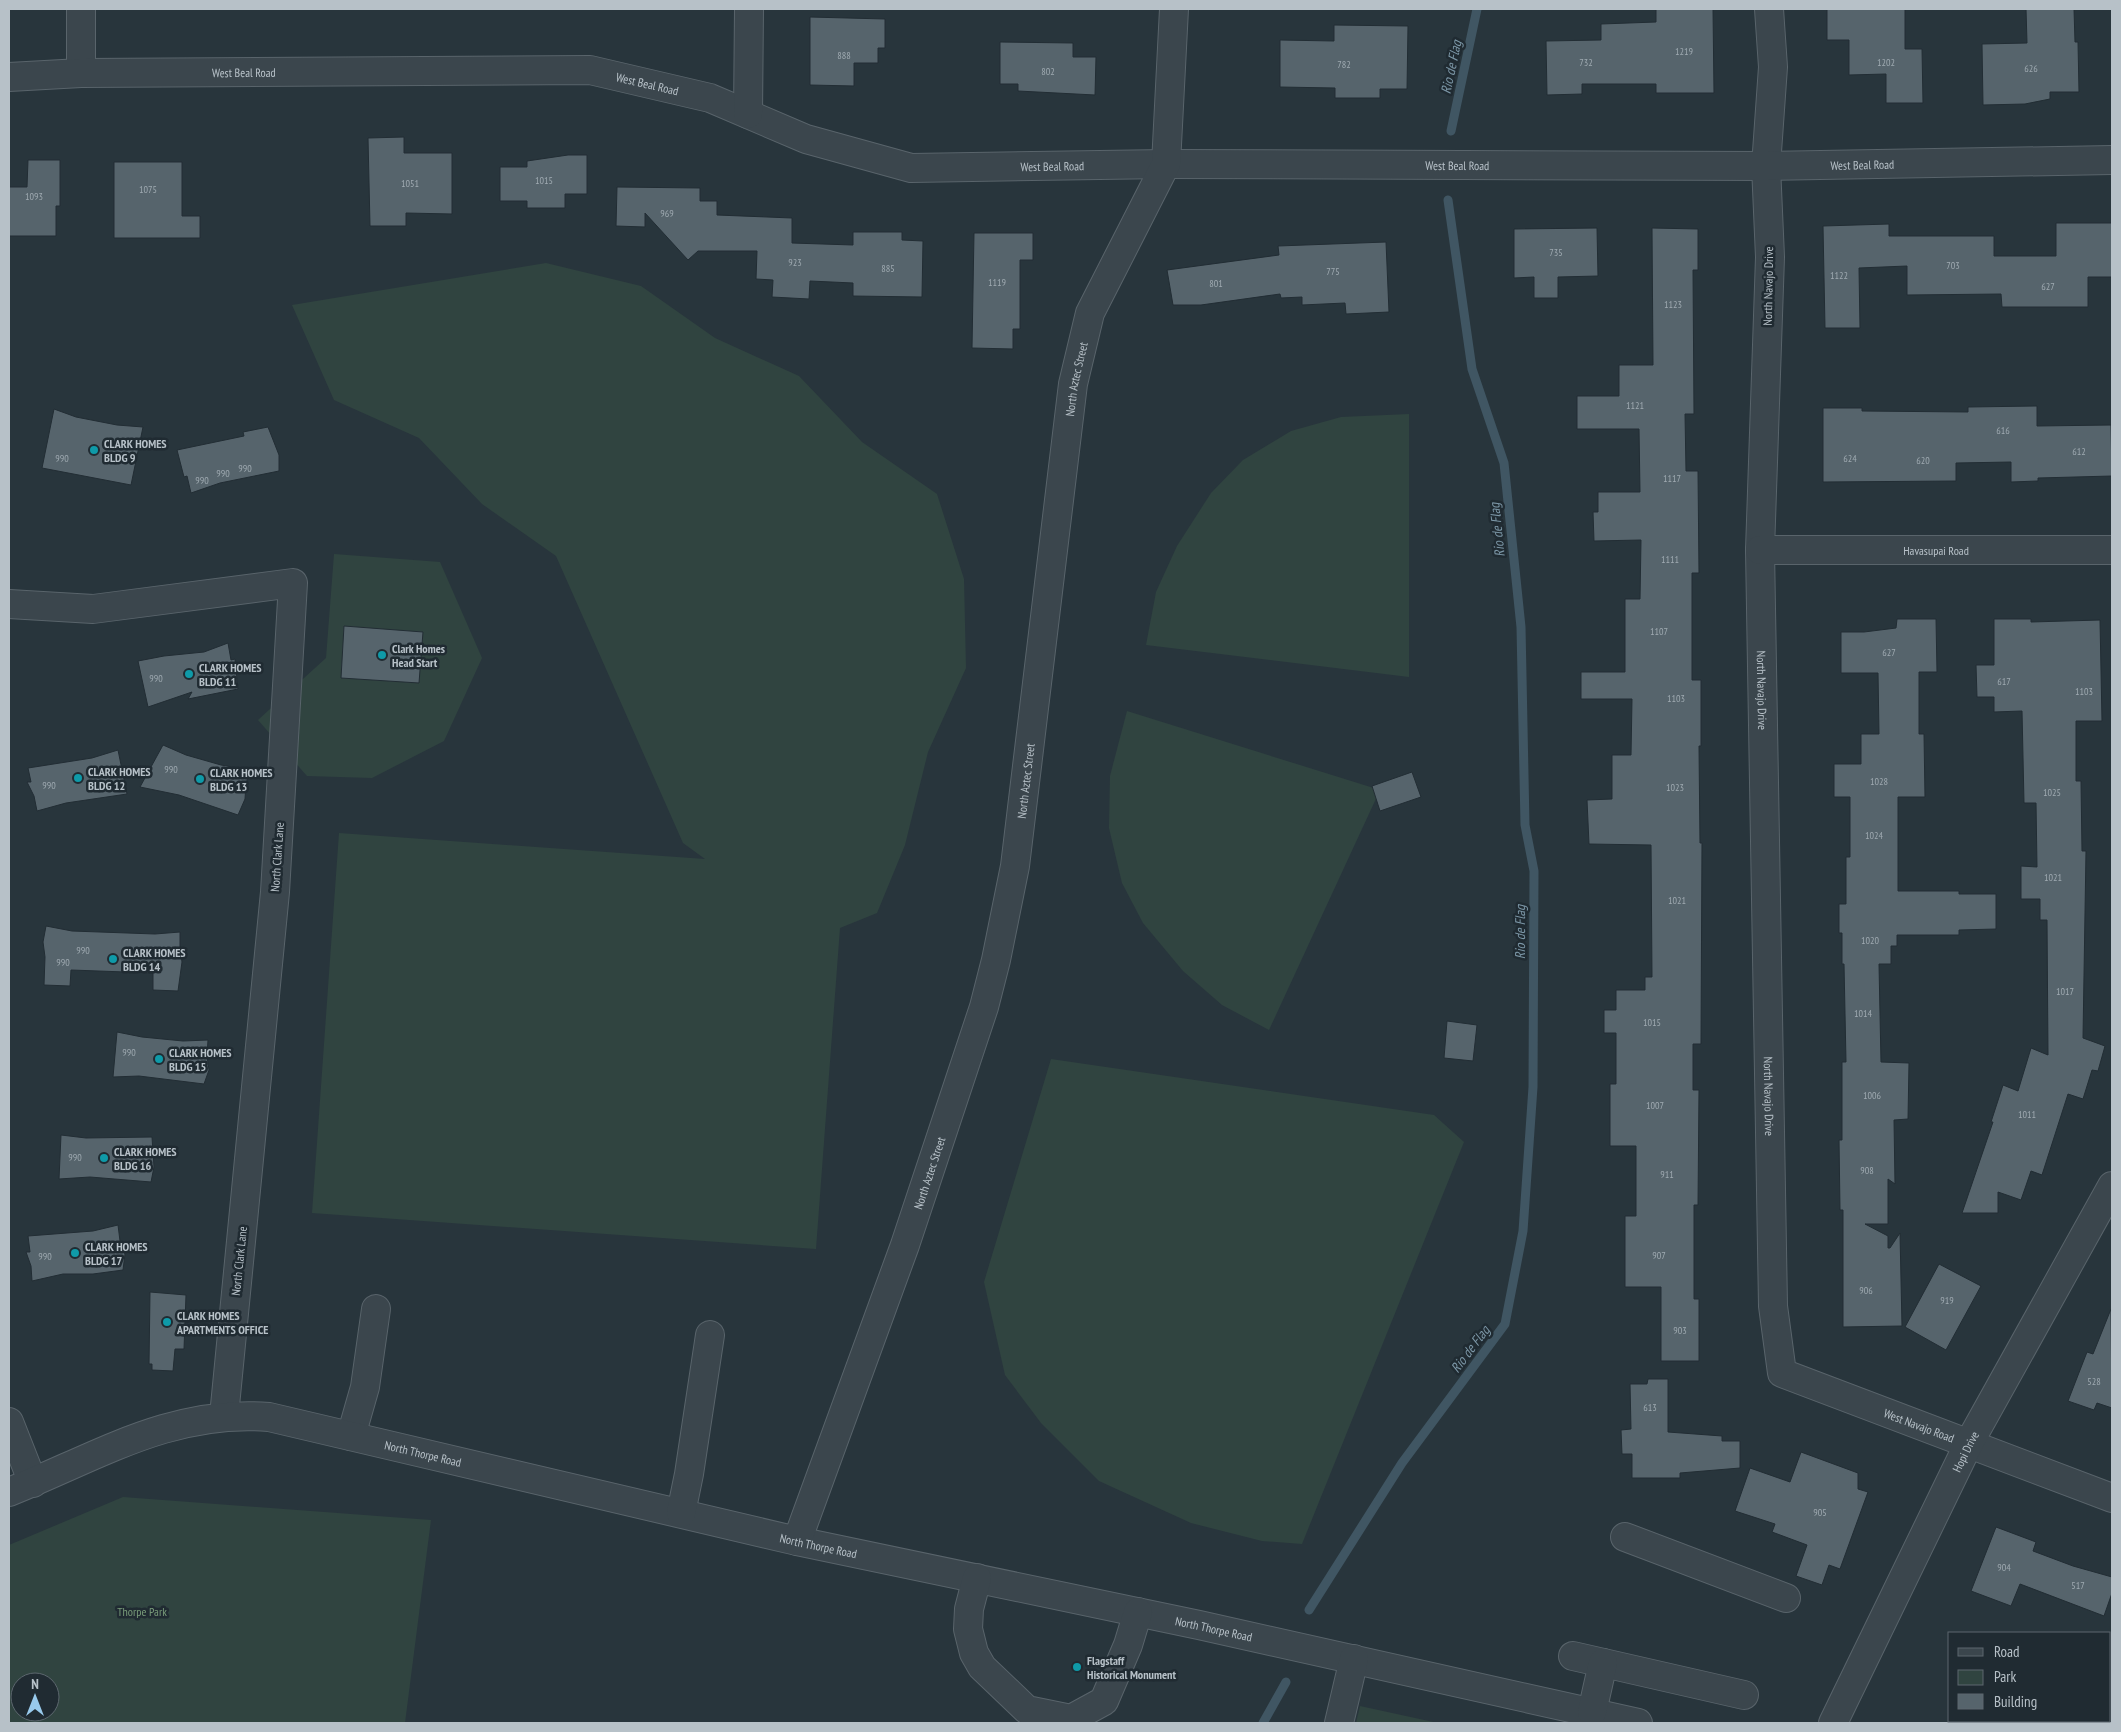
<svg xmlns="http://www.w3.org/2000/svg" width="2121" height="1732" viewBox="0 0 2121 1732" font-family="'PT Sans Narrow',sans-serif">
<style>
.green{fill:#304440;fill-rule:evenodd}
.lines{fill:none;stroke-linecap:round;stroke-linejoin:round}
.stream{stroke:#405663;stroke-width:9}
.building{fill:#56646c;stroke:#222d34}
.minor-casing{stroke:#59646b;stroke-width:30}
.minor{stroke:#3b464d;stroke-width:28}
.culture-dot{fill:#0f9aa8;stroke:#202b32;stroke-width:2}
.labels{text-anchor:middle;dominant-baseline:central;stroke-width:5;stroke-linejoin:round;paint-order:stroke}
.number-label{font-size:10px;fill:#9faab1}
.street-label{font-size:12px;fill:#b7c1c8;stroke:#202b32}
.poi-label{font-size:12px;font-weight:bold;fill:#b7c1c8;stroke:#202b32;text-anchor:start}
.park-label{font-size:12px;fill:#789b79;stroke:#202b32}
.water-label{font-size:14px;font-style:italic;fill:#7c97a7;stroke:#202b32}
</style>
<rect width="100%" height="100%" fill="#28353c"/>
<g class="green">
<path d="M 546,263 L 641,286 L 715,338 L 799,376 L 862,442 L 937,494 L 964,579 L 966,668 L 928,752 L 905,845 L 877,913 L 840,928 L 816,1249 L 312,1213 L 339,833 L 705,859 L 683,843 L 556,556 L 482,504 L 419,438 L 334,400 L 292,305 Z"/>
<path d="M 1409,414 L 1409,677 L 1146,645 L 1156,592 L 1177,546 L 1211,493 L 1243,460 L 1291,431 L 1341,417 Z"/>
<path d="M 334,554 L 440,562 L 482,658 L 444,741 L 372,778 L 307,776 L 258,720 L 326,658 Z"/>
<path d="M 1127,711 L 1380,790 L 1269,1030 L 1222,1005 L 1183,971 L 1143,923 L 1122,883 L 1109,828 L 1110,776 Z"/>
<path d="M 1051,1059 L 1434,1115 L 1464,1142 L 1302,1544 L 1262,1541 L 1191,1523 L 1099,1481 L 1041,1423 L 1005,1375 L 984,1282 Z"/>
<path d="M 123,1497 L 431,1520 L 405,1723 L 9,1723 L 9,1545 ZM 20,1682 L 50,1682 L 50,1712 L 20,1712 Z"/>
<path d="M 1360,1706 L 1438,1723 L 1356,1723 Z"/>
</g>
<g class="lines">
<g class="stream">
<path d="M 1451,131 L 1477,9"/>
<path d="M 1309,1610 L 1402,1463 L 1505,1324 L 1523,1231 L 1533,1087 L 1534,871 L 1525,825 L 1521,627 L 1504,463 L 1472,369 L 1448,200"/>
<path d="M 1263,1723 L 1286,1682"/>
</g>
</g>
<g class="building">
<path d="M 1656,9 L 1713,9 L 1714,93 L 1656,93 L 1656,84 L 1582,84 L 1582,94 L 1547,95 L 1546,41 L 1601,40 L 1601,24 L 1656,22 Z"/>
<path d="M 1827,9 L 1905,9 L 1905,49 L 1922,49 L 1923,103 L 1886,103 L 1886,74 L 1849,75 L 1849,40 L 1827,40 Z"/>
<path d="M 2026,9 L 2074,9 L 2075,42 L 2078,42 L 2079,92 L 2050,92 L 2050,99 L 2025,104 L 1983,105 L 1982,44 L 2027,43 Z"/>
<path d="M 810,17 L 885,19 L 885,48 L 878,48 L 878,63 L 854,63 L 854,86 L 810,85 Z"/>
<path d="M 1334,25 L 1408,26 L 1407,89 L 1380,89 L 1380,98 L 1335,98 L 1335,88 L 1280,87 L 1280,40 L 1334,41 Z"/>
<path d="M 1000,42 L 1073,43 L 1073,57 L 1096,57 L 1095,95 L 1018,91 L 1018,84 L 1000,84 Z"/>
<path d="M 404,137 L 404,153 L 452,153 L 452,214 L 406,213 L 406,226 L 370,226 L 368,138 Z"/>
<path d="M 568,155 L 587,155 L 587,194 L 565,194 L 565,208 L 527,208 L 527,201 L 500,201 L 500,167 L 527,167 L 527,161 Z"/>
<path d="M 28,160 L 60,160 L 60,206 L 56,206 L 56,236 L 9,236 L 9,187 L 27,187 Z"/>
<path d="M 114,162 L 182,162 L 182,216 L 200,216 L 200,238 L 114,238 Z"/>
<path d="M 617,187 L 700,188 L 700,201 L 717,201 L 717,215 L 792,218 L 792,243 L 853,245 L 853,232 L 902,232 L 902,240 L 923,241 L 922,297 L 853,296 L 853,283 L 810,281 L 809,299 L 772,297 L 773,280 L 756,279 L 757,251 L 698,251 L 688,260 L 645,213 L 645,227 L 616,226 Z"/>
<path d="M 2056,223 L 2112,223 L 2112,277 L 2088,277 L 2088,307 L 2002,307 L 2001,294 L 1907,295 L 1907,266 L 1859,268 L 1860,328 L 1825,328 L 1823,226 L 1889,224 L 1889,236 L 1994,236 L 1994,256 L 2056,256 Z"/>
<path d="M 1597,228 L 1598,276 L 1558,277 L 1558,298 L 1534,298 L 1534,277 L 1514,278 L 1514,229 Z"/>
<path d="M 1652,228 L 1698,229 L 1698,270 L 1693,270 L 1694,414 L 1685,414 L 1686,471 L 1698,471 L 1699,573 L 1692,573 L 1692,680 L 1701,680 L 1701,746 L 1699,746 L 1700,843 L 1702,843 L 1701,1044 L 1693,1044 L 1693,1090 L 1699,1090 L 1698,1205 L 1694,1205 L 1694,1299 L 1699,1299 L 1699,1361 L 1661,1361 L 1661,1287 L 1625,1287 L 1625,1216 L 1636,1216 L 1636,1146 L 1610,1146 L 1610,1084 L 1616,1084 L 1616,1033 L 1604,1033 L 1604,1010 L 1616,1010 L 1616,990 L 1645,990 L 1645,977 L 1652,977 L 1651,845 L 1589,844 L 1587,800 L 1612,799 L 1612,755 L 1631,755 L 1632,699 L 1581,699 L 1581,672 L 1625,672 L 1625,599 L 1640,599 L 1641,540 L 1594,541 L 1593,512 L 1598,512 L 1598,492 L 1640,492 L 1639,429 L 1577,429 L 1577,396 L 1619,396 L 1619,365 L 1653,365 Z"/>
<path d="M 974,233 L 1033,233 L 1033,260 L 1020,260 L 1020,329 L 1013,329 L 1013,349 L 972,348 Z"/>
<path d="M 1386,242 L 1389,312 L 1346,314 L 1345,303 L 1302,305 L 1302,297 L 1281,298 L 1280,294 L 1201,305 L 1173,305 L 1167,270 L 1279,255 L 1278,246 Z"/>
<path d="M 2037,406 L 2037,426 L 2111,425 L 2112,476 L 2038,478 L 2038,481 L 2011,482 L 2011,462 L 1956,463 L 1956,481 L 1823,482 L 1823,408 L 1862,408 L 1862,411 L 1968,412 L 1968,407 Z"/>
<path d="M 54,409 L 76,417 L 117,425 L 143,427 L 131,485 L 42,468 Z"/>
<path d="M 268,427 L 279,455 L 279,471 L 220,483 L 191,493 L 187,476 L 184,477 L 177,450 L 244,436 L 243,432 Z"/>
<path d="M 1897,619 L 1936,619 L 1937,672 L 1919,672 L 1919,734 L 1924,734 L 1925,797 L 1898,797 L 1898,891 L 1959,891 L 1959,894 L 1996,894 L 1996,929 L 1959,930 L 1959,935 L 1897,935 L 1897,946 L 1891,946 L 1891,964 L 1879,964 L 1881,1062 L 1909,1063 L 1908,1119 L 1894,1120 L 1895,1184 L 1888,1179 L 1888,1224 L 1865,1224 L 1888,1236 L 1888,1248 L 1890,1248 L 1900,1233 L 1902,1326 L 1843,1327 L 1843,1210 L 1840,1210 L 1839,1140 L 1842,1140 L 1842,1062 L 1846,1062 L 1844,964 L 1842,964 L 1842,933 L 1839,933 L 1839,904 L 1846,904 L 1846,857 L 1850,857 L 1850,797 L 1834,797 L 1834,764 L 1861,764 L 1861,734 L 1879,734 L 1878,673 L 1841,673 L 1841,632 L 1864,632 L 1896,628 Z"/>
<path d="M 1994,619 L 2031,619 L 2031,622 L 2100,620 L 2102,721 L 2076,721 L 2076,781 L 2081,781 L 2082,851 L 2086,851 L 2083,1038 L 2105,1046 L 2098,1071 L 2092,1070 L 2083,1099 L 2068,1094 L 2042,1175 L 2031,1171 L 2021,1200 L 1998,1192 L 1998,1213 L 1962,1213 L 1993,1122 L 1991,1122 L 2003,1085 L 2018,1091 L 2031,1048 L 2048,1055 L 2047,920 L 2040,920 L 2040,899 L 2021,899 L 2021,866 L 2037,867 L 2036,803 L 2024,803 L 2022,711 L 1994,712 L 1994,697 L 1977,697 L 1976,665 L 1994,665 Z"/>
<path d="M 344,626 L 423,632 L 419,683 L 341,678 Z"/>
<path d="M 228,643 L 231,660 L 235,659 L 238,689 L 188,699 L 192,692 L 148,707 L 138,661 L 164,656 L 204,652 Z"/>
<path d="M 163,745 L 186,755 L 221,765 L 250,770 L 246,784 L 245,799 L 238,815 L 179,795 L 140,787 Z"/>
<path d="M 118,750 L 127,794 L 66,803 L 37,811 L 34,796 L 27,782 L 31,782 L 28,768 L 92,758 Z"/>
<path d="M 1412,772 L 1421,797 L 1380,811 L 1372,786 Z"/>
<path d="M 46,926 L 72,931 L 155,934 L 180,932 L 180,947 L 182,962 L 178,991 L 153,990 L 153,973 L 71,970 L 70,986 L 44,985 L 45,957 L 43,942 Z"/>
<path d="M 1447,1021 L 1477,1025 L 1473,1061 L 1444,1058 Z"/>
<path d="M 117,1032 L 142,1037 L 183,1041 L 208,1040 L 207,1056 L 209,1070 L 204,1084 L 139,1076 L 113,1077 Z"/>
<path d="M 61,1135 L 86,1138 L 152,1137 L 154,1167 L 151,1182 L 90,1177 L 59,1179 Z"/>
<path d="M 118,1225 L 120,1241 L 125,1254 L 123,1270 L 93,1274 L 63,1274 L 32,1281 L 31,1266 L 26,1252 L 30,1252 L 28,1236 L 93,1231 Z"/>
<path d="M 1939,1264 L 1981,1286 L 1946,1350 L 1905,1327 Z"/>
<path d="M 150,1292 L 186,1295 L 184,1349 L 175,1349 L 173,1371 L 152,1370 L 152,1364 L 149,1364 Z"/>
<path d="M 2111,1309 L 2112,1408 L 2097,1403 L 2094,1410 L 2068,1401 L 2087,1352 L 2093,1354 Z"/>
<path d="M 1648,1379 L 1668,1379 L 1668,1432 L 1722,1436 L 1722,1441 L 1740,1441 L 1740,1468 L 1680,1473 L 1680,1478 L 1632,1478 L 1632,1454 L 1622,1454 L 1621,1430 L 1631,1429 L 1630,1384 L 1647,1384 Z"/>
<path d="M 1801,1452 L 1858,1473 L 1858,1489 L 1868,1492 L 1840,1569 L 1829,1565 L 1822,1585 L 1796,1576 L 1807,1545 L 1772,1532 L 1775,1524 L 1735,1511 L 1750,1468 L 1790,1482 Z"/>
<path d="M 1996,1527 L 2036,1542 L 2033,1551 L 2073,1566 L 2112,1577 L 2112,1593 L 2104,1616 L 2020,1584 L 2011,1606 L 1971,1591 Z"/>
</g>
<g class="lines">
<g class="minor-casing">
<g id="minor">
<path id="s1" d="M 1769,9 L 1773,67 L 1766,166 L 1770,257 L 1760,550 L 1773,1306 L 1782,1373 L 2112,1498"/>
<path d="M 81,73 L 81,9"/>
<path id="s2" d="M 9,77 L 81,73 L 590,70 L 710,98 L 806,139 L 911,168 L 1166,164 L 1766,166 L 2112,160"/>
<path d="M 748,114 L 749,9"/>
<path id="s3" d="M 1760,550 L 2112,550"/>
<path d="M 9,604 L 93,609 L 293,583 L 275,892 L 224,1416"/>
<path d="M 9,1422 L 33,1483"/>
<path d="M 351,1436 L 365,1387 L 376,1309"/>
<path id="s4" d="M 9,1492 C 97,1457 171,1409 269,1417 L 797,1541 L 1199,1625 L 1638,1723"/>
<path d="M 681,1513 L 689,1474 L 710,1335"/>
<path d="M 1625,1537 L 1786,1598"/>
<path id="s5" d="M 797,1541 L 905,1245 L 984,1007 L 996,960 L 1015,866 L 1073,384 L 1090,313 L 1166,164 L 1174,9"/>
<path d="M 977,1578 L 969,1609 L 968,1629 L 974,1653 L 982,1667 L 1027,1710 L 1071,1719 L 1104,1701 L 1128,1645 L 1138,1612"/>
<path d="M 1573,1656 L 1744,1695"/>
<path d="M 1592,1712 L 1603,1663"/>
<path d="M 1339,1723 L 1354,1659"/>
<path id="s6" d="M 1833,1723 L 1969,1443 L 2112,1186"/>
</g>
</g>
<use href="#minor" class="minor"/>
</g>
<g class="culture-dot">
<circle cx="94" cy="450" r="5"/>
<circle cx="382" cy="655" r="5"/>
<circle cx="189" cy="674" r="5"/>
<circle cx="78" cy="778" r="5"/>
<circle cx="200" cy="779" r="5"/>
<circle cx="113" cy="959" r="5"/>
<circle cx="159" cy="1059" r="5"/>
<circle cx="104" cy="1158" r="5"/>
<circle cx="75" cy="1253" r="5"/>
<circle cx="167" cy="1322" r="5"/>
<circle cx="1077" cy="1667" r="5"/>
</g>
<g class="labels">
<g class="number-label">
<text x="1684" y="51">1219</text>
<text x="844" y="55">888</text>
<text x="1586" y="62">732</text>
<text x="1886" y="62">1202</text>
<text x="1344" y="64">782</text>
<text x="2031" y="68">626</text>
<text x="1048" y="71">802</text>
<text x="544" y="180">1015</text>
<text x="410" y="183">1051</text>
<text x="148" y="189">1075</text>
<text x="34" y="196">1093</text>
<text x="667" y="213">969</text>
<text x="1556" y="252">735</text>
<text x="795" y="262">923</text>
<text x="1953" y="265">703</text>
<text x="888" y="268">885</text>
<text x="1333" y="271">775</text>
<text x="1839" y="275">1122</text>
<text x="997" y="282">1119</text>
<text x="1216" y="283">801</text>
<text x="2048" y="286">627</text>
<text x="1673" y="304">1123</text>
<text x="1635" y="405">1121</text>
<text x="2003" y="430">616</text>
<text x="2079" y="451">612</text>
<text x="62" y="458">990</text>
<text x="1850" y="458">624</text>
<text x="1923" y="460">620</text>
<text x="245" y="468">990</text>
<text x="223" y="473">990</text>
<text x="1672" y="478">1117</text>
<text x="202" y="480">990</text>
<text x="1670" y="559">1111</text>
<text x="1659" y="631">1107</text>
<text x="1889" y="652">627</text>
<text x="156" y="678">990</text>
<text x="2004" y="681">617</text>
<text x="2084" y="691">1103</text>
<text x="1676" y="698">1103</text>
<text x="171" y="769">990</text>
<text x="1879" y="781">1028</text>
<text x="49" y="785">990</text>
<text x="1675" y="787">1023</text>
<text x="2052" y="792">1025</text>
<text x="1874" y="835">1024</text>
<text x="2053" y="877">1021</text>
<text x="1677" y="900">1021</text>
<text x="1870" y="940">1020</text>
<text x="83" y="950">990</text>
<text x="63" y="962">990</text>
<text x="2065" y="991">1017</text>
<text x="1863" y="1013">1014</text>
<text x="1652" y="1022">1015</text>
<text x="129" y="1052">990</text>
<text x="1872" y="1095">1006</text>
<text x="1655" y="1105">1007</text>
<text x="2027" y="1114">1011</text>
<text x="75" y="1157">990</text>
<text x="1867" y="1170">908</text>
<text x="1667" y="1174">911</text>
<text x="1659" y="1255">907</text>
<text x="45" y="1256">990</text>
<text x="1866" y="1290">906</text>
<text x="1947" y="1300">919</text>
<text x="1680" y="1330">903</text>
<text x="2094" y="1381">528</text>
<text x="1650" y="1407">613</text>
<text x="1820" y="1512">905</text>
<text x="2004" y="1567">904</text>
<text x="2078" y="1585">517</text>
</g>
<g class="street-label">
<text stroke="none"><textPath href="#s2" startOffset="235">West Beal Road</textPath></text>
<text stroke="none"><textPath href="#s2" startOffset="640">West Beal Road</textPath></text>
<text stroke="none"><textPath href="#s2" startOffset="1869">West Beal Road</textPath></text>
<text stroke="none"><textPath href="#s2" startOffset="1464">West Beal Road</textPath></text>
<text stroke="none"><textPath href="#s2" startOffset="1059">West Beal Road</textPath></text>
<text transform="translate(1768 286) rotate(-89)">North Navajo Drive</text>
<text stroke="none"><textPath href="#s5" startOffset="1201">North Aztec Street</textPath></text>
<text stroke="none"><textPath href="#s3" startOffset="176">Havasupai Road</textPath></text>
<text stroke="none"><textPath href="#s1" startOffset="682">North Navajo Drive</textPath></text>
<text stroke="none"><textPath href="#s5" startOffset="796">North Aztec Street</textPath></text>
<text transform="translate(277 857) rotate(-86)">North Clark Lane</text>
<text stroke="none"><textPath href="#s1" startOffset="1088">North Navajo Drive</textPath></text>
<text stroke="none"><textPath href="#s5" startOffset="391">North Aztec Street</textPath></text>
<text transform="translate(239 1261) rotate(-84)">North Clark Lane</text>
<text stroke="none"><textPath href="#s1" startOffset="1512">West Navajo Road</textPath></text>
<text stroke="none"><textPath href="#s6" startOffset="302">Hopi Drive</textPath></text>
<text stroke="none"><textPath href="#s4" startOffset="432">North Thorpe Road</textPath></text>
<text stroke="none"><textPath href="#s4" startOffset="838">North Thorpe Road</textPath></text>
<text stroke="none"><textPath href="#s4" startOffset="1242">North Thorpe Road</textPath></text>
</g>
<g class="poi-label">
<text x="104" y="443">CLARK HOMES<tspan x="104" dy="14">BLDG 9</tspan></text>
<text x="392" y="648">Clark Homes<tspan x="392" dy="14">Head Start</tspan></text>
<text x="199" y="667">CLARK HOMES<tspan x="199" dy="14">BLDG 11</tspan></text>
<text x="88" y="771">CLARK HOMES<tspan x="88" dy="14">BLDG 12</tspan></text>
<text x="210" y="772">CLARK HOMES<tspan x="210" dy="14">BLDG 13</tspan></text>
<text x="123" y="952">CLARK HOMES<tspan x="123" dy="14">BLDG 14</tspan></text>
<text x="169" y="1052">CLARK HOMES<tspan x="169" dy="14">BLDG 15</tspan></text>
<text x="114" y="1151">CLARK HOMES<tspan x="114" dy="14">BLDG 16</tspan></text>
<text x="85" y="1246">CLARK HOMES<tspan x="85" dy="14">BLDG 17</tspan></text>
<text x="177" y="1315">CLARK HOMES<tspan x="177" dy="14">APARTMENTS OFFICE</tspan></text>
<text x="1087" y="1660">Flagstaff<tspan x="1087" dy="14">Historical Monument</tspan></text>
</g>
<g class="park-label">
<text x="142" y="1611">Thorpe Park</text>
</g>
<g class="water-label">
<text transform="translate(1451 67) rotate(-78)">Rio de Flag</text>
<text transform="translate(1497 530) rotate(-96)">Rio de Flag</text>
<text transform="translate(1520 932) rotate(-90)">Rio de Flag</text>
<text transform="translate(1470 1349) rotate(-53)">Rio de Flag</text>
</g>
</g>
<rect width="2121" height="1732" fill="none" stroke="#b7c1c8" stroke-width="20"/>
<rect x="1948" y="1632" width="162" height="90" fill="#202b32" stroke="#5c676e"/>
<rect x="1958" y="1648" width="25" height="8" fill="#3b464d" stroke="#5c676e"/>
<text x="1994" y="1657" font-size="15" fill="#b7c1c8">Road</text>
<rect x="1958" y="1670" width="25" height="15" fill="#304440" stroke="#5c676e"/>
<text x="1994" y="1682" font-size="15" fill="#b7c1c8">Park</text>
<rect x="1958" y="1694" width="25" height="15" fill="#56646c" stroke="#5c676e"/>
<text x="1994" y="1707" font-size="15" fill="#b7c1c8">Building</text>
<g transform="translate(35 1697)"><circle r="24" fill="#202b32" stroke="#5c676e"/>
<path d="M0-4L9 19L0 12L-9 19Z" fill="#98caec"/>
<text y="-8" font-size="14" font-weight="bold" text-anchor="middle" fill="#b7c1c8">N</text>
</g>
</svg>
